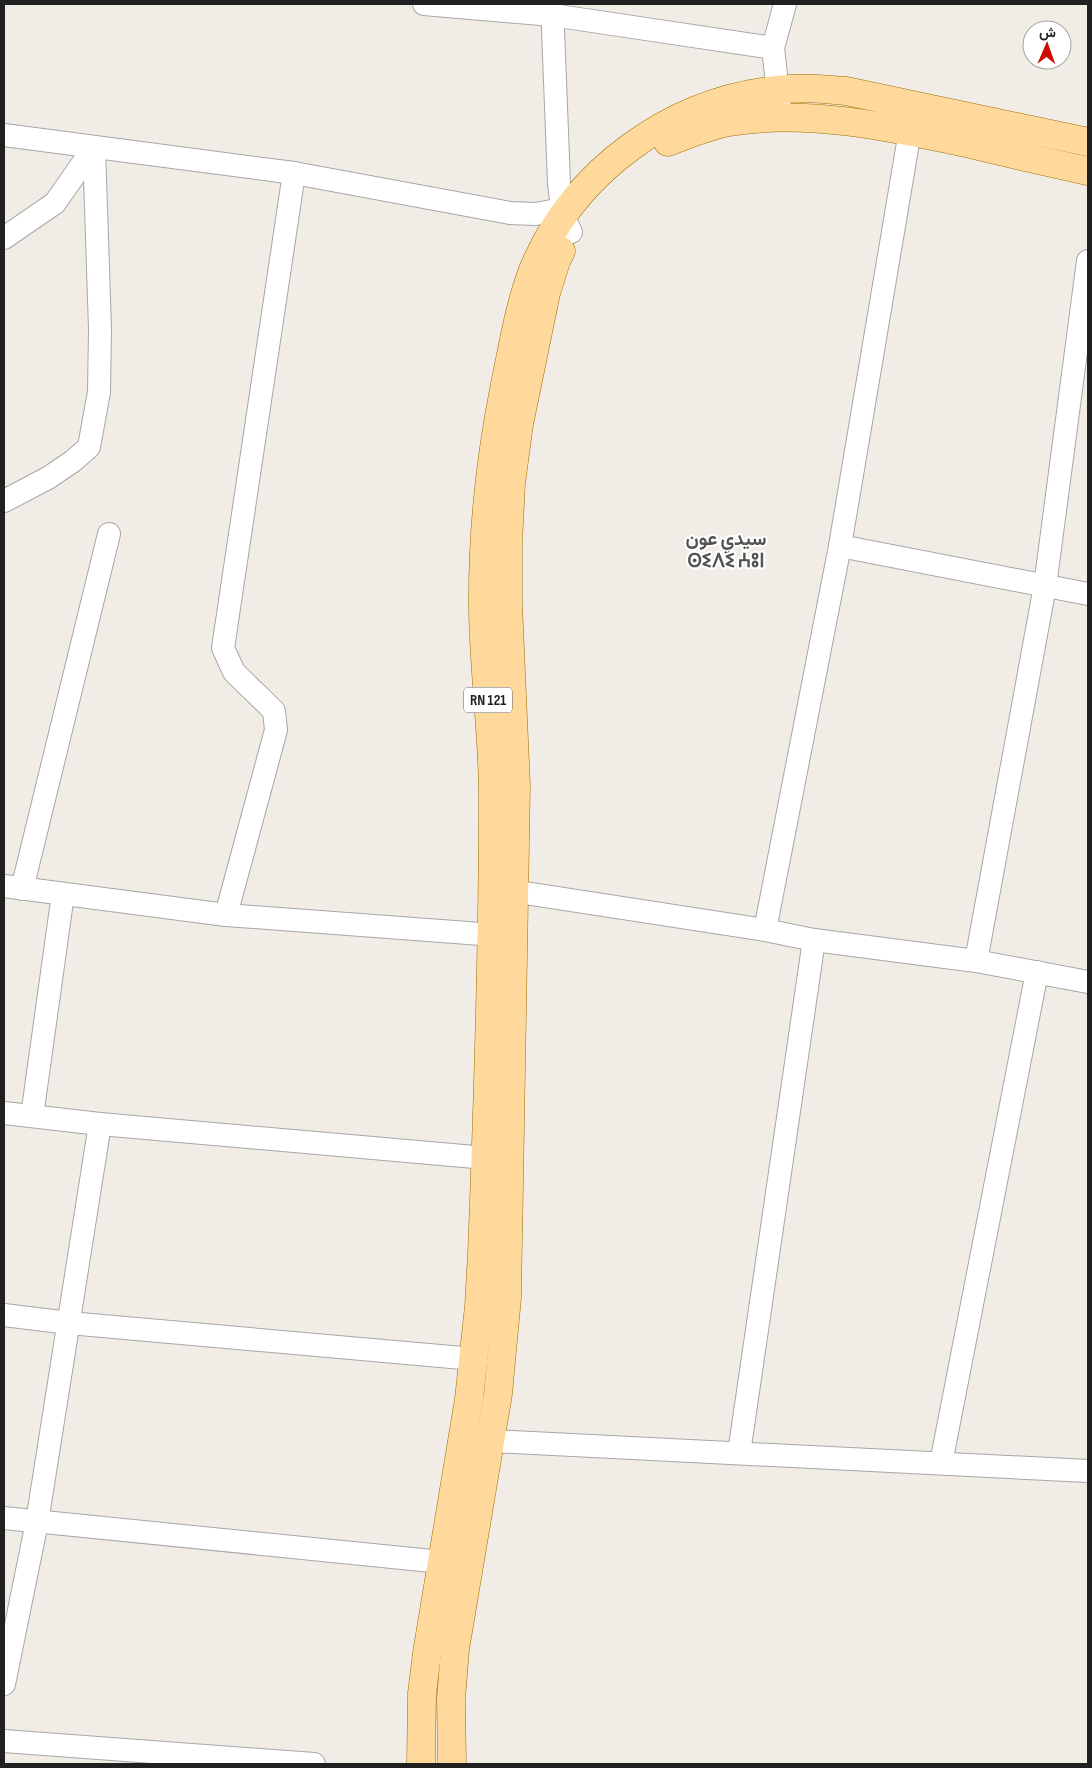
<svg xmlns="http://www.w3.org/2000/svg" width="1092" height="1768" viewBox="0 0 1092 1768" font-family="'Sofia Sans Condensed',Vazirmatn,'Noto Sans Tifinagh',sans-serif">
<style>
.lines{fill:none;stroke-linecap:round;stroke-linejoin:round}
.street-casing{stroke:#a7a7a7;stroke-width:24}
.primary-casing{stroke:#9b6e00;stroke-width:29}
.street{stroke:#fff;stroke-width:22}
.primary{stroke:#ffd89c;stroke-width:28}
.labels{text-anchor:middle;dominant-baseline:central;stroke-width:4;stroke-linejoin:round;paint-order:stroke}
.shield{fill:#fff;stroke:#636363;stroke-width:1}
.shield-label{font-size:15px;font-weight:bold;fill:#202020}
.quarter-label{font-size:19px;font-weight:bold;fill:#535353;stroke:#fff}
</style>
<rect width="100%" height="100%" fill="#f1ede6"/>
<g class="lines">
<g class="street-casing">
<g id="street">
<path d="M 424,4 L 552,15 L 773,48"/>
<path d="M 552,4 L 559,183 L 563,216 L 571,232"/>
<path d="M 781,119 L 773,48 L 785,4"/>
<path d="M 4,135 L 294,173 L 510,213 L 536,214 L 562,209"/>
<path d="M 4,238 L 55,203 L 94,147"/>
<path d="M 4,501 L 48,478 L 73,461 L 89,447 L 99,392 L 100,329 L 94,147"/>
<path d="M 840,546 L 1088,594"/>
<path d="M 4,886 L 226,915 L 508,936"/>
<path d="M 22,889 L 109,534"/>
<path d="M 499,889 L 765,930 L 814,940 L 976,961 L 1088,982"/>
<path d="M 226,915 L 276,730 L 274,711 L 234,672 L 223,648 L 294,173"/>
<path d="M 765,930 L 840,546 L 910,131"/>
<path d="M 976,961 L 1045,586 L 1088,261"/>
<path d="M 4,1113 L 100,1124 L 486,1158"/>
<path d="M 32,1116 L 63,894"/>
<path d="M 4,1315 L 69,1323 L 474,1359"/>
<path d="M 473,1440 L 1088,1471"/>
<path d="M 739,1453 L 814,940"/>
<path d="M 941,1463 L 1037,972"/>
<path d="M 4,1518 L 442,1562"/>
<path d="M 4,1684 L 37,1522 L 100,1124"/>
<path d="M 4,1741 L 314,1764"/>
</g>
</g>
<g class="primary-casing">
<g id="primary">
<path d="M 668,142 C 688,134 708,126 729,122 C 806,109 890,127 966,143 C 1007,153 1047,162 1088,171"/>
<path d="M 421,1764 L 422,1693 L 427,1653 L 469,1399 L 479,1306 L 482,1253 C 488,1101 493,949 493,797 C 493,735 484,673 483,611 C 482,535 490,459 505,384 C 513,346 519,307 533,270 C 574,171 671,101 777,90 C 800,87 823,89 846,91 L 1088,142"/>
<path d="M 452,1764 L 451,1699 L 455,1649 L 498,1394 L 507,1298 L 516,786 L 508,604 L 508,543 L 511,483 L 519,424 L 546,293 L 556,261 L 561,251"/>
</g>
</g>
<use href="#street" class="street"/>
<use href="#primary" class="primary"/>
</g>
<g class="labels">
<rect class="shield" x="464" y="687.5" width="48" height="25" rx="4"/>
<g class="shield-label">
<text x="488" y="700">RN 121</text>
</g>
<g class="quarter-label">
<text x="726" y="539">سيدي عون<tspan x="726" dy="22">ⵙⵉⴷⵉ ⵄⵓⵏ</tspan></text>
</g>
</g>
<rect width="1092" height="1768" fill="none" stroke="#202020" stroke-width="10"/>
<g transform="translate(1047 45) rotate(2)"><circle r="24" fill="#ffffff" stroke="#a6a6a6"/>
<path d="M0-4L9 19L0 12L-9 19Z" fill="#cf0800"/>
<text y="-8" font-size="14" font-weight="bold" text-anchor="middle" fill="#202020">ش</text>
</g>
</svg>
